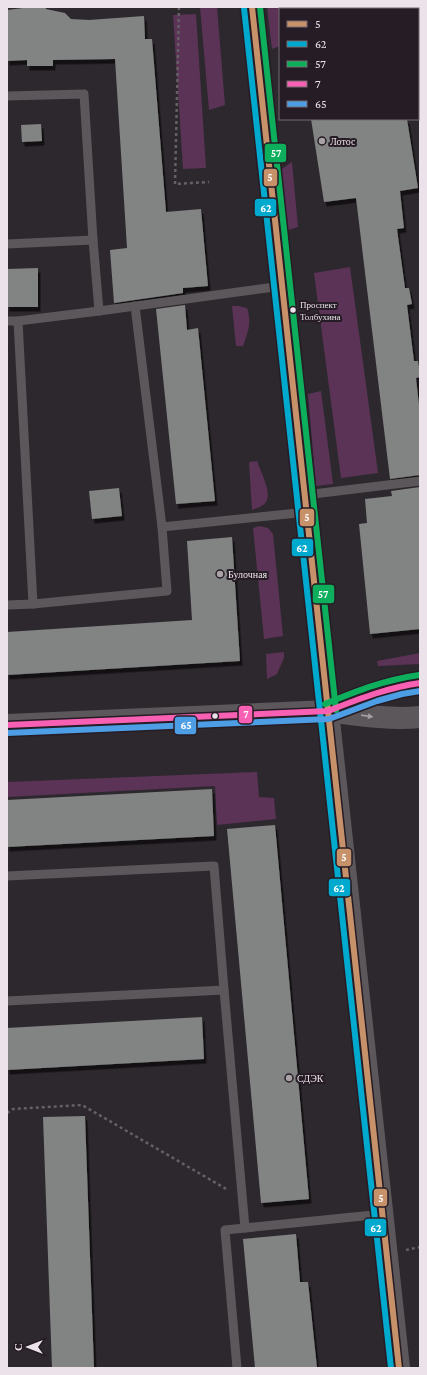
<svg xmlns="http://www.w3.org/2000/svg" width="427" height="1375" viewBox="0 0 427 1375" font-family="'Crimson Pro',serif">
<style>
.green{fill:#5a3357}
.building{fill:#828383;filter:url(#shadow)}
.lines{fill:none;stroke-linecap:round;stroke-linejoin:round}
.path{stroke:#646063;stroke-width:2.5;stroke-dasharray:3 3;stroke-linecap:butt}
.service{stroke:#5c575a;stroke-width:9}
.secondary{stroke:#5c575a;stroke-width:22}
.bus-1-casing{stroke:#261c25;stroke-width:9}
.bus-2-casing{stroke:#261c25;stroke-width:9}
.bus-3-casing{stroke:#261c25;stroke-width:9}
.bus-4-casing{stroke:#261c25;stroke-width:9}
.bus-5-casing{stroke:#261c25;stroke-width:9}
.bus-1{stroke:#c7916a;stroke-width:6}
.bus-2{stroke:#00a9ce;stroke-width:6}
.bus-3{stroke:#0daf5c;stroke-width:6}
.bus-4{stroke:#f860b3;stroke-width:6}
.bus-5{stroke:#4d9ee5;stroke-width:6}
.oneway{fill:#a49da2}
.poi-dot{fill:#a8a2a7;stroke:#261c25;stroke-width:1.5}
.bus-dot{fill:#ebe3e9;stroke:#261c25;stroke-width:1.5}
.labels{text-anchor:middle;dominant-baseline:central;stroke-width:4;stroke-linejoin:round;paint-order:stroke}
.bus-label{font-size:9px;fill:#ebe3e9;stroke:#261c25;text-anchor:start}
.poi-label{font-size:10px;fill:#ebe3e9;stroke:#261c25;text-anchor:start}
.line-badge{stroke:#261c25;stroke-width:1.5}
.badge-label{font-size:11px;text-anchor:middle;font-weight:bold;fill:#fff}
</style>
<defs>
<filter id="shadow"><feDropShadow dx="2.5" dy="4.5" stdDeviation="0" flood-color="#0009"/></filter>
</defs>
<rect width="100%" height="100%" fill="#2d282d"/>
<g class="green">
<path d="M 200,7 L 217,7 L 225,105 L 209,110 Z"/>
<path d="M 267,7 L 279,7 L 280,46 L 272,49 Z"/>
<path d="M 196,14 L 206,168 L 183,169 L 173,15 Z"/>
<path d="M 292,162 L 298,227 L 285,231 L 279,171 Z"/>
<path d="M 350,267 L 378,473 L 341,478 L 314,273 Z"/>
<path d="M 232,306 L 238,306 L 247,308 C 252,324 248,331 243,346 L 236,346 Z"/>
<path d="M 321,391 L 333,484 L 316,486 L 308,394 Z"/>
<path d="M 257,461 C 260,470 271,491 267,500 C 265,506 257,508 252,510 L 249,462 Z"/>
<path d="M 259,526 L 268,528 L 273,534 L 283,636 L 264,639 L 253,528 Z"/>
<path d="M 284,652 L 284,658 L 277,674 L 267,679 L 266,654 Z"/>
<path d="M 420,653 L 420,664 L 378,666 L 377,661 Z"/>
<path d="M 257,772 L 259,797 L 274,798 L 276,819 L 217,825 L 215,786 L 7,797 L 7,782 Z"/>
</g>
<g class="building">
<path d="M 23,7 L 46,7 L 46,9 L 65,13 L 71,19 L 89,20 L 144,16 L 145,39 L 152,39 L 166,212 L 201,209 L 208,286 L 183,288 L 183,293 L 114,303 L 110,250 L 127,248 L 115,59 L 53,60 L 53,66 L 27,66 L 27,60 L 7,61 L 7,10 L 23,8 Z"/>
<path d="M 311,119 L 407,119 L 418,188 L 400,191 L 404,228 L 397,229 L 405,288 L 409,288 L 412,304 L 407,305 L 414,361 L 418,361 L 420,374 L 420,377 L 416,378 L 420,414 L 420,475 L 390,479 L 356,198 L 324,202 Z"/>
<path d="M 41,124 L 42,141 L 22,142 L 21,125 Z"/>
<path d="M 38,268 L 38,307 L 7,307 L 7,269 Z"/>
<path d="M 185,305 L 187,330 L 198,328 L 215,501 L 176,504 L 156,309 Z"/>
<path d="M 420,487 L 420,629 L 370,634 L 359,524 L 367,523 L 365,499 L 392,496 L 391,491 Z"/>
<path d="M 119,488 L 122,516 L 92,519 L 89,491 Z"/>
<path d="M 232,537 L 240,661 L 7,675 L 7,632 L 192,620 L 187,541 Z"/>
<path d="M 212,789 L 214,836 L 7,847 L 7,800 Z"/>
<path d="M 275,825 L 309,1199 L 261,1203 L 227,829 Z"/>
<path d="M 202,1017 L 204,1059 L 7,1070 L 7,1028 Z"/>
<path d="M 85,1116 L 94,1368 L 52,1368 L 43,1117 Z"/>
<path d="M 296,1234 L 300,1282 L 308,1282 L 317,1368 L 255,1368 L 243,1239 Z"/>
</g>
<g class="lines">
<g class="path">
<path d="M 179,7 L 175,184 L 209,182"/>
<path d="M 7,1113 L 13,1109 L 82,1105 L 228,1190"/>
<path d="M 406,1250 L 420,1247"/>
</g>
<g class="service">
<path d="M 7,96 L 84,94 L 93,240 L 99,311 L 282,286"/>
<path d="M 7,244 L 93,240"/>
<path d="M 7,321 L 18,321 L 33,604 L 7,605"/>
<path d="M 18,321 L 99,311"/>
<path d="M 305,495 L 420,481"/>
<path d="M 162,527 L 307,512"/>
<path d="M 33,604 L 167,591 L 162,527 L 135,306"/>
<path d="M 7,876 L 214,866 L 224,990"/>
<path d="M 7,1001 L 224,990 L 245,1228 L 383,1214"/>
<path d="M 237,1368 L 225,1230 L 245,1228"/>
</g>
<g class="secondary">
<path d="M 252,7 L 399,1368"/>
<path d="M 329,710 L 374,693 L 400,686 L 420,683"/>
<path d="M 7,725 L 328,711 C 359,715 389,720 420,717"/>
</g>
<g class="bus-1-casing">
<path id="bus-1" d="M 252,7 L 399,1368"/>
</g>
<g class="bus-2-casing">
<path id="bus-2" d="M 244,8 L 391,1368"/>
</g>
<g class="bus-3-casing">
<g id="bus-3">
<path d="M 260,7 L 336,710"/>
<path d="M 325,704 C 357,691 384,680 419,675"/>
</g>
</g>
<g class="bus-4-casing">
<path id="bus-4" d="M 7,725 L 328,711 C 359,699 386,688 420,683"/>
</g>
<g class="bus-5-casing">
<path id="bus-5" d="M 7,733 L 329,719 L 377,701 L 402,694 L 420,691"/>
</g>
<use href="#bus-1" class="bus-1"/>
<use href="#bus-2" class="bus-2"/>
<use href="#bus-3" class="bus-3"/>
<use href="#bus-4" class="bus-4"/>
<use href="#bus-5" class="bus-5"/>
</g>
<defs><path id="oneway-solid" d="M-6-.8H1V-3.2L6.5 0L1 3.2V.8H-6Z"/></defs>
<use class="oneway" href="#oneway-solid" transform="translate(367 716) rotate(8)"/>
<g class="poi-dot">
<circle cx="322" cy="141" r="4"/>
<circle cx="220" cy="574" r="4"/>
<circle cx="289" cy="1078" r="4"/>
</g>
<g class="bus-dot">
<circle cx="293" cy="310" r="3.5"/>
<circle cx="215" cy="716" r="3.5"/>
</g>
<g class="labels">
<g class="bus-label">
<text x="300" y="305">Проспект<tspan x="300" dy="12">Толбухина</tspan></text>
</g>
<g class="poi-label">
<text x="330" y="141">Лотос</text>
<text x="228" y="574">Булочная</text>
<text x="297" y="1078">СДЭК</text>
</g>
</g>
<g class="line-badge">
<rect x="264" y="143" width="23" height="20" rx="4" fill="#0daf5c"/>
<rect x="263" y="168" width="15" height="19" rx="4" fill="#c7916a"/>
<rect x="254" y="198" width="23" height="19" rx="4" fill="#00a9ce"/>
<rect x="299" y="508" width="16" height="19" rx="4" fill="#c7916a"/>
<rect x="291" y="538" width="23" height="19" rx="4" fill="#00a9ce"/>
<rect x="312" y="584" width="23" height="20" rx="4" fill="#0daf5c"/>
<rect x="238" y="705" width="15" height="19" rx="4" fill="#f860b3"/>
<rect x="174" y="716" width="23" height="19" rx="4" fill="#4d9ee5"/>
<rect x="336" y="848" width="16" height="19" rx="4" fill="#c7916a"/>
<rect x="328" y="878" width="23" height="19" rx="4" fill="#00a9ce"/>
<rect x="373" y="1188" width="15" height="19" rx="4" fill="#c7916a"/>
<rect x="364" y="1218" width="23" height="19" rx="4" fill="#00a9ce"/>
</g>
<g class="badge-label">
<text x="276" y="157">57</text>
<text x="270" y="181">5</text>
<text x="266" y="212">62</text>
<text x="307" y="521">5</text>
<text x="302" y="552">62</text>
<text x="323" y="598">57</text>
<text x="246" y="718">7</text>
<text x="186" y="729">65</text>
<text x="344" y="861">5</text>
<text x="339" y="892">62</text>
<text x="381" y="1202">5</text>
<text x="376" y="1232">62</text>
</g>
<rect width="427" height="1375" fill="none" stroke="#ebe3e9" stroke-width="16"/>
<rect x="279" y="8" width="140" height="112" fill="#261c25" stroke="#756c73"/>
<rect x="287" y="21" width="20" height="6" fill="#c7916a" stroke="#756c73"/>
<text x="315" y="28" font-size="12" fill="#ebe3e9">5</text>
<rect x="287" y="41" width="20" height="6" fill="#00a9ce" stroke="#756c73"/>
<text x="315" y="48" font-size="12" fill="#ebe3e9">62</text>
<rect x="287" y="61" width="20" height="6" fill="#0daf5c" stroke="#756c73"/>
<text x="315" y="68" font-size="12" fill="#ebe3e9">57</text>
<rect x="287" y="81" width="20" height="6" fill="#f860b3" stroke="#756c73"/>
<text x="315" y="88" font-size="12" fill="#ebe3e9">7</text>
<rect x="287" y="101" width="20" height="6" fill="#4d9ee5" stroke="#756c73"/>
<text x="315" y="108" font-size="12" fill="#ebe3e9">65</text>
<g transform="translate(28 1347) rotate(270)" stroke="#261c25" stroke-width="3" paint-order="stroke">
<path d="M0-3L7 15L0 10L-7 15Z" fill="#ebe3e9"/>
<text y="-6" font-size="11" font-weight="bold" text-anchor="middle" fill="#ebe3e9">С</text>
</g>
</svg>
